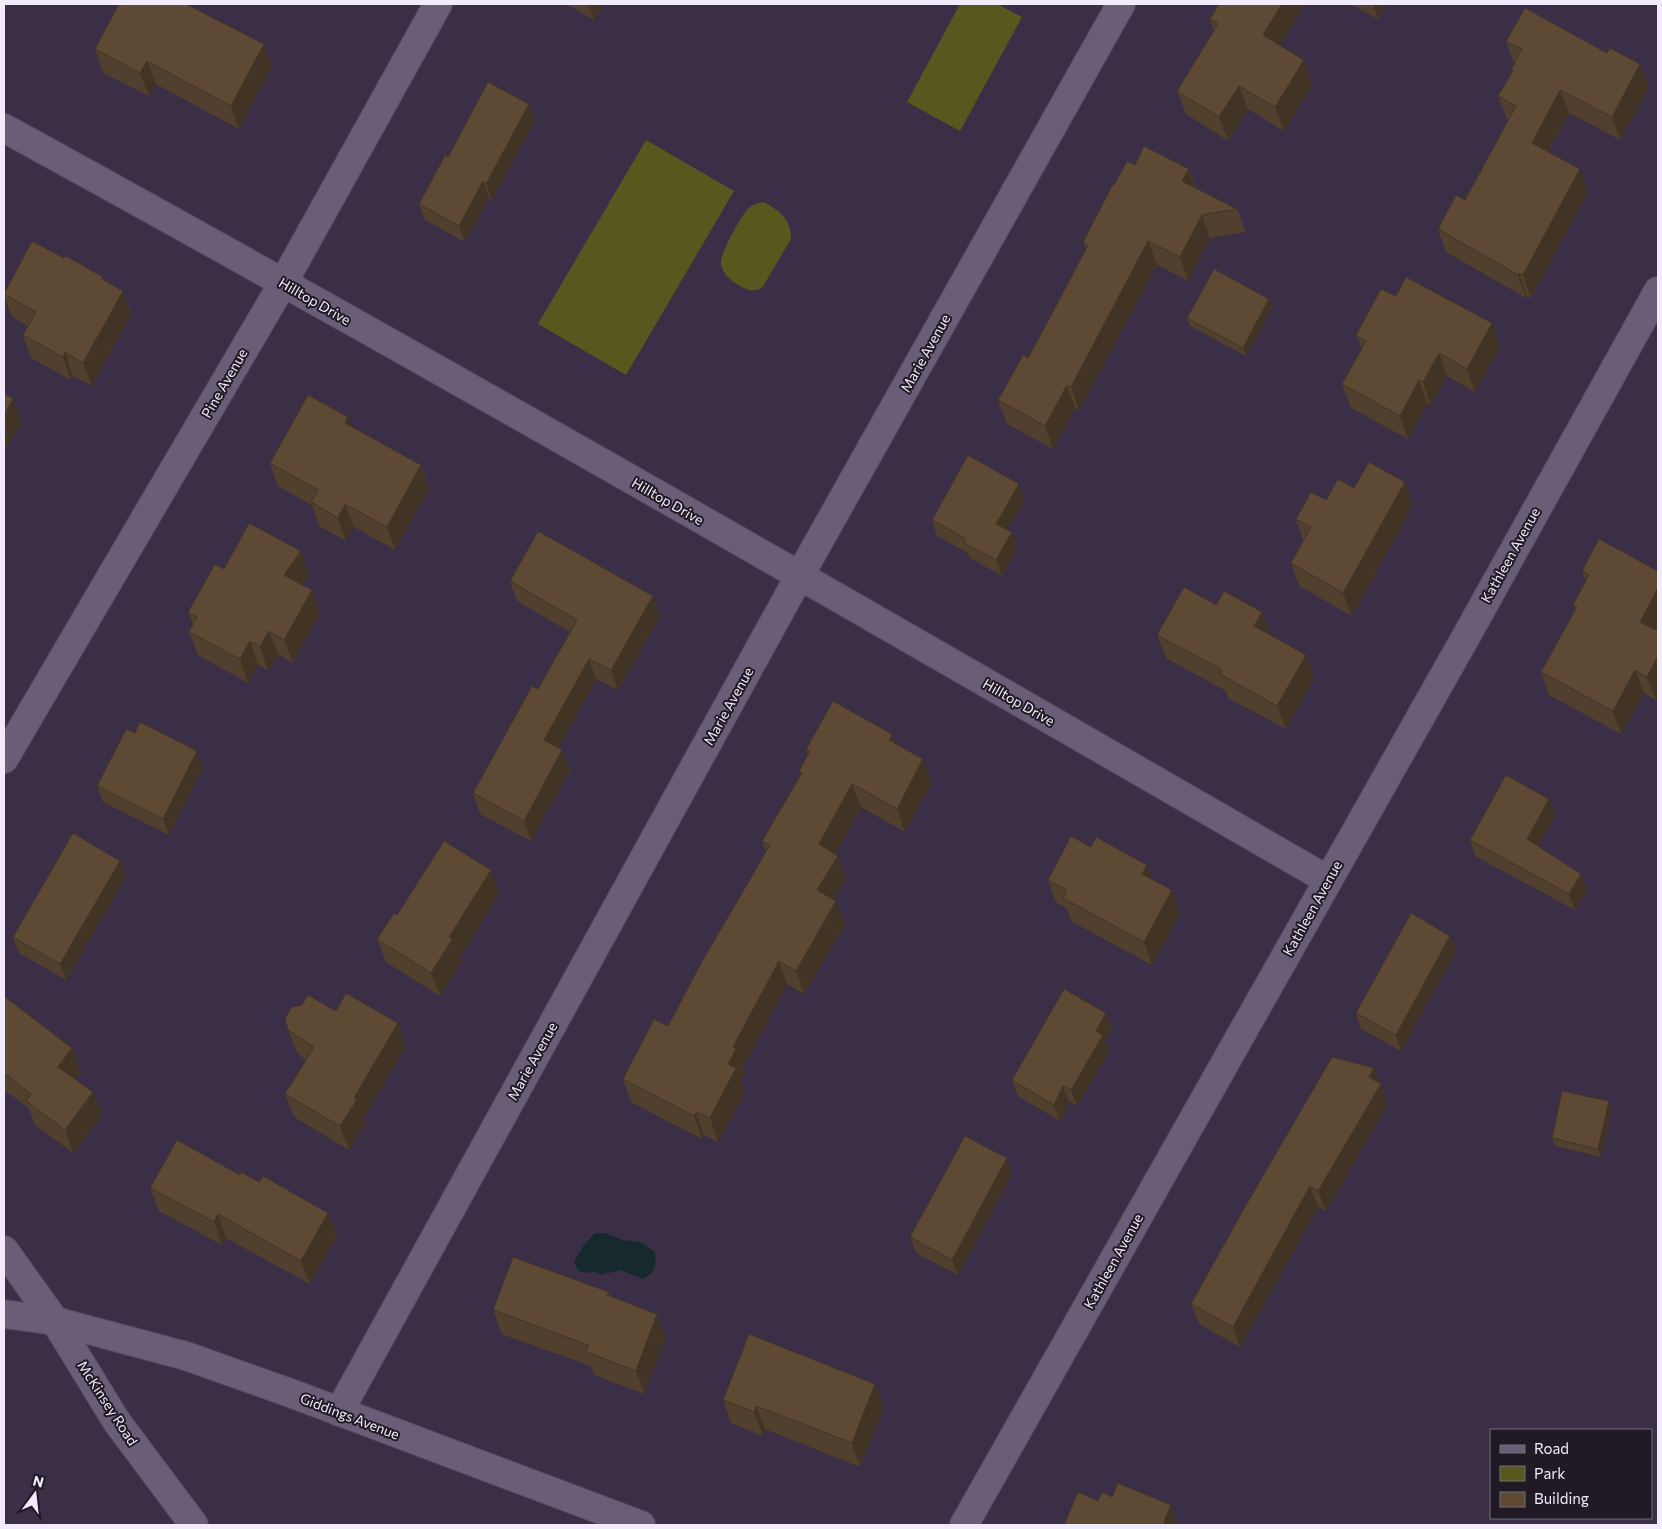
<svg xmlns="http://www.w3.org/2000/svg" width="1662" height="1529" viewBox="0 0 1662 1529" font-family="Commissioner,sans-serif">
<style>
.green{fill:#57581e}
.water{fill:#16292d}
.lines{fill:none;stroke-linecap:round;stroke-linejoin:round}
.street-casing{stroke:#534a5e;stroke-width:30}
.street{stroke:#695d77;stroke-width:28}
.wall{fill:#51402d}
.shaded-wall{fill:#423424}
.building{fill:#5e4a34;stroke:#423424}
.labels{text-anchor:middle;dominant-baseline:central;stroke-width:4;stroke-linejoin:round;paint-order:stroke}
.street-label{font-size:14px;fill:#f2ebfb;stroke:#1f1a24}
</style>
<rect width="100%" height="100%" fill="#3a2f47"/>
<g class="green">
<path d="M 960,4 L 997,4 L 1022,17 L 960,131 L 907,102 Z"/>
<path d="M 646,140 L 734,191 L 626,375 L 538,324 Z"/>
<path d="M 764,202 C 779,210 792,221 791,239 L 762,288 C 754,292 748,291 740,286 C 731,281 722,274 721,263 C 720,254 740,218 747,210 C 751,205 757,203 764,202 Z"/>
</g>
<path class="water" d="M 595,1233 L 605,1233 L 623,1240 L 640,1242 L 655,1252 C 656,1266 656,1272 643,1279 L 620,1270 L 601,1275 L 594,1271 L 587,1273 L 578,1271 L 574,1261 L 584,1245 Z"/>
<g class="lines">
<g class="street-casing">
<g id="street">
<path d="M 4,128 C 449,372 888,626 1328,880"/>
<path d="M 4,759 L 283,283 L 438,4"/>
<path d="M 4,1250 L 55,1321 L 117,1422 L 194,1525"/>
<path d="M 4,1314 L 55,1321 L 186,1356 L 293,1394 L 641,1525"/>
<path d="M 339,1412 L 800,575 L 1121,4"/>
<path d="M 964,1525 L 1468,633 L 1658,291"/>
</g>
</g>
<use href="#street" class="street"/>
</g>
<g class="wall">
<path d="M 566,4 L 603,4 L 594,20 Z"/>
<path d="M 1219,4 L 1305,4 L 1280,45 L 1312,84 L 1284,131 L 1248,109 L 1228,141 L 1186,114 L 1177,91 L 1214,31 L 1210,19 Z"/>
<path d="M 1350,4 L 1386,4 L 1378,19 Z"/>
<path d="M 1506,41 L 1649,87 L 1620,140 L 1569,113 L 1548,152 L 1588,192 L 1531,298 L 1527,296 L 1526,298 L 1446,252 L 1438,229 L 1465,200 L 1509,120 L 1507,119 L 1498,96 L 1512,72 L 1511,70 L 1514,64 Z"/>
<path d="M 264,44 L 272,67 L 239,129 L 156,84 L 149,96 L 103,73 L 95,49 Z"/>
<path d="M 529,104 L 535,120 L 492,200 L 489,197 L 465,242 L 425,220 L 419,204 L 448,157 Z"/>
<path d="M 1135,165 L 1189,169 L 1196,188 L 1237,209 L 1246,232 L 1210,238 L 1188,281 L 1157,265 L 1079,410 L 1075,408 L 1053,449 L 1007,424 L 998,400 L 1028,358 L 1057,304 L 1086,249 L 1083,242 L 1114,185 Z"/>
<path d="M 64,258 L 103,277 L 104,280 L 123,291 L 131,314 L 92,386 L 73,376 L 71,380 L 31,358 L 23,335 L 28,326 L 12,317 L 4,295 L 4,293 Z"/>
<path d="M 1272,307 L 1246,356 L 1190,326 L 1187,318 Z"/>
<path d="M 1356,335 L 1500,347 L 1475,392 L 1447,376 L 1431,406 L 1427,403 L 1408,439 L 1351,408 L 1342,384 L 1362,349 Z"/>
<path d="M 348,417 L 351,426 L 421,465 L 429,488 L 395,550 L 354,527 L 346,541 L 319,526 L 312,505 L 278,486 L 270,463 Z"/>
<path d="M 1354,488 L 1413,505 L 1352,616 L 1299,586 L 1291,563 L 1303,540 L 1296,519 Z"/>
<path d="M 1025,499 L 1007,530 L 1012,532 L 1017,548 L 1002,576 L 970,558 L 968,553 L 937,536 L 932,520 Z"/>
<path d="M 1599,539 L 1658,627 L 1656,630 L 1656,700 L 1644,693 L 1621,734 L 1549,695 L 1541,672 L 1575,610 L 1573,605 L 1586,581 L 1582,571 Z"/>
<path d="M 224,569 L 309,575 L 302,584 L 320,613 L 293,663 L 278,654 L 268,671 L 258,664 L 248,683 L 198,655 L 189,632 L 193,625 L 188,612 Z"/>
<path d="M 510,581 L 653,596 L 660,616 L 618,690 L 596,679 L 558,748 L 562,750 L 570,770 L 531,841 L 480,814 L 473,793 L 538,689 L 570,632 L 517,601 Z"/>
<path d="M 1216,605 L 1262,612 L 1271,635 L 1314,678 L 1286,729 L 1228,698 L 1226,691 L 1166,658 L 1157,635 Z"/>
<path d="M 896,744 L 932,782 L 905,832 L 861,807 L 835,854 L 846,879 L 833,900 L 845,925 L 804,994 L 787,984 L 743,1067 L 745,1072 L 741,1080 L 745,1091 L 718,1142 L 704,1135 L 702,1139 L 631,1102 L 623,1079 L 668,1026 L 766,852 L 762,841 L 800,776 L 799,771 L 808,754 L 806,749 Z"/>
<path d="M 203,767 L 169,835 L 103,802 L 97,786 Z"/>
<path d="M 1555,815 L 1538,846 L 1587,890 L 1575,910 L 1475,856 L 1470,840 Z"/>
<path d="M 120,861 L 126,877 L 66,980 L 19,953 L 13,937 Z"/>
<path d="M 1048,880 L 1152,880 L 1172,890 L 1180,914 L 1152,965 L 1071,921 L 1067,908 L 1056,903 Z"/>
<path d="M 499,894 L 460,957 L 461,962 L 440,996 L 386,962 L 377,939 L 397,915 Z"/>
<path d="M 1456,951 L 1401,1051 L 1361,1029 L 1356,1013 Z"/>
<path d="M 4,996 L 81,1072 L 75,1079 L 93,1092 L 102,1116 L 73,1153 L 34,1124 L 29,1108 L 4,1090 Z"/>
<path d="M 336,1011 L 398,1023 L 406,1046 L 363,1119 L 365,1123 L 349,1150 L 294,1117 L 285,1094 L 306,1060 L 297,1053 L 288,1030 Z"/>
<path d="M 1106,1013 L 1112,1029 L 1105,1041 L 1109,1051 L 1077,1106 L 1069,1101 L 1060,1121 L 1018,1096 L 1012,1080 Z"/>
<path d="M 1374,1068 L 1388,1104 L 1326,1211 L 1318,1207 L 1240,1347 L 1199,1324 L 1191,1304 Z"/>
<path d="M 1612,1109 L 1601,1157 L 1555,1146 L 1552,1138 Z"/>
<path d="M 1012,1174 L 958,1275 L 916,1253 L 910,1237 Z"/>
<path d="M 240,1175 L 259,1182 L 328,1213 L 337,1236 L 310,1284 L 226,1238 L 222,1245 L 159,1211 L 150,1188 Z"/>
<path d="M 609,1292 L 610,1296 L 666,1337 L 644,1394 L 594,1375 L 591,1366 L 502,1334 L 493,1310 Z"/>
<path d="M 723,1400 L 884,1407 L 860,1467 L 765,1429 L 763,1436 L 731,1423 Z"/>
</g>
<g class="shaded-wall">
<path d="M 588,4 L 603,4 L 594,20 Z"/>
<path d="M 1282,4 L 1305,4 L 1272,59 L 1263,35 Z"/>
<path d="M 1373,4 L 1386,4 L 1378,19 Z"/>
<path d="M 264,44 L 272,67 L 239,129 L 231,106 Z"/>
<path d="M 1304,60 L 1312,84 L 1284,131 L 1275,107 Z"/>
<path d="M 147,61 L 156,84 L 149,96 L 140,73 Z"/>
<path d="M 1640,64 L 1649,87 L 1620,140 L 1612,117 Z"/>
<path d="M 1239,86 L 1248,109 L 1228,141 L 1219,117 Z"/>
<path d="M 1560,90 L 1569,113 L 1540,166 L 1532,143 Z"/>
<path d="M 529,104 L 535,120 L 492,200 L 486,184 Z"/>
<path d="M 1189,169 L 1197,192 L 1182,181 Z"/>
<path d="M 1580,169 L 1588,192 L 1531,298 L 1523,275 Z"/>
<path d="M 483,181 L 489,197 L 465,242 L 459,226 Z"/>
<path d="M 1202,215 L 1210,238 L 1188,281 L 1180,257 Z"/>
<path d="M 1148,241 L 1157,265 L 1079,410 L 1071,387 Z"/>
<path d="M 1519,273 L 1527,296 L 1526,298 L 1518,275 Z"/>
<path d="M 123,291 L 131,314 L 92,386 L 83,363 Z"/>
<path d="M 1269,299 L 1272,307 L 1246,356 L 1243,348 Z"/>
<path d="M 1492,323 L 1500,347 L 1475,392 L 1467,369 Z"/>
<path d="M 65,352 L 73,376 L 71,380 L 63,357 Z"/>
<path d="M 1439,353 L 1447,376 L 1431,406 L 1423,382 Z"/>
<path d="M 1419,380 L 1427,403 L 1408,439 L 1400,416 Z"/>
<path d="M 1067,385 L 1075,408 L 1053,449 L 1045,426 Z"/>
<path d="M 13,399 L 22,422 L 4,452 L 4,415 Z"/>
<path d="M 348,417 L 356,441 L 345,423 Z"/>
<path d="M 421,465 L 429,488 L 395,550 L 387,527 Z"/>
<path d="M 1405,482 L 1413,505 L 1352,616 L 1343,593 Z"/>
<path d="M 1019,484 L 1025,499 L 1002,539 L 996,524 Z"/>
<path d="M 345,504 L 354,527 L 346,541 L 338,518 Z"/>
<path d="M 1012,532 L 1017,548 L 1002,576 L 996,560 Z"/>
<path d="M 301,551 L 309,575 L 292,598 L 284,575 Z"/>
<path d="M 1658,588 L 1658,627 L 1648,645 L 1640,622 Z"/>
<path d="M 312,590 L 320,613 L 293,663 L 284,640 Z"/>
<path d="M 653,596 L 660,616 L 618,690 L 611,670 Z"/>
<path d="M 1262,612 L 1271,636 L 1254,626 Z"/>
<path d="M 269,631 L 278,654 L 268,671 L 260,647 Z"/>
<path d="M 250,641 L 258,664 L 248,683 L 240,659 Z"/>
<path d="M 1306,655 L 1314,678 L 1286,729 L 1277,706 Z"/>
<path d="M 1658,656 L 1658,695 L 1656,700 L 1647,677 Z"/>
<path d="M 589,659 L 596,679 L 552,760 L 544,740 Z"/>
<path d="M 1635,670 L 1644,693 L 1621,734 L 1613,711 Z"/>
<path d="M 892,734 L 901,757 L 889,740 Z"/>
<path d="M 562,750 L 570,770 L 531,841 L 524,821 Z"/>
<path d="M 197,751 L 203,767 L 169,835 L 163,819 Z"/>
<path d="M 923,759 L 932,782 L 905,832 L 897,809 Z"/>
<path d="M 852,784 L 861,807 L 828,867 L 819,844 Z"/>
<path d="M 1549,799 L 1555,815 L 1533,855 L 1527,839 Z"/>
<path d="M 838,856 L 846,879 L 825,914 L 817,890 Z"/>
<path d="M 120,861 L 126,877 L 66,980 L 60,964 Z"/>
<path d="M 1147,865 L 1155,888 L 1142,874 Z"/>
<path d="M 491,870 L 499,894 L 460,957 L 461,962 L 440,996 L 431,973 L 449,937 Z"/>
<path d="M 1581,874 L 1587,890 L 1575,910 L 1569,894 Z"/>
<path d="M 1172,890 L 1180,914 L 1152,965 L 1144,942 Z"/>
<path d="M 836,901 L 845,925 L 804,994 L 796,971 Z"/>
<path d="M 1450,936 L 1456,951 L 1401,1051 L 1396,1035 Z"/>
<path d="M 779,961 L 787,984 L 743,1067 L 745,1072 L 741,1080 L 745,1091 L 718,1142 L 710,1118 L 728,1064 L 733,1047 Z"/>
<path d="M 1106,1013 L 1112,1029 L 1105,1041 L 1109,1051 L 1077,1106 L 1071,1090 L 1096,1031 Z"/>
<path d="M 398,1023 L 406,1046 L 363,1119 L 365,1123 L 349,1150 L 340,1126 L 354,1098 Z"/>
<path d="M 72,1048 L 81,1072 L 66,1090 L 58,1067 Z"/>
<path d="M 1374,1068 L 1388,1104 L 1326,1211 L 1318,1191 L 1369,1077 Z"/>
<path d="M 1063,1086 L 1069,1101 L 1060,1121 L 1054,1105 Z"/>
<path d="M 93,1092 L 102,1116 L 73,1153 L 65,1130 Z"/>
<path d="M 1609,1101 L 1612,1109 L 1601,1157 L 1598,1149 Z"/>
<path d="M 696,1112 L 704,1135 L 702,1139 L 694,1116 Z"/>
<path d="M 1007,1158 L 1012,1174 L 958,1275 L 952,1260 Z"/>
<path d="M 1310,1186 L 1318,1207 L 1240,1347 L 1233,1327 Z"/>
<path d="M 328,1213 L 337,1236 L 310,1284 L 301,1261 Z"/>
<path d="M 218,1214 L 226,1238 L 222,1245 L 214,1222 Z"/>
<path d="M 657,1314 L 666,1337 L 644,1394 L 636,1371 Z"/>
<path d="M 875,1384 L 884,1407 L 860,1467 L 852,1443 Z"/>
<path d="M 756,1406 L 765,1429 L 763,1436 L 754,1412 Z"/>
<path d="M 1171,1505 L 1178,1525 L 1163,1525 Z"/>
</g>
<g class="building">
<path d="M 119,4 L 186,4 L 264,44 L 231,106 L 147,61 L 140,73 L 95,49 Z"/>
<path d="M 1219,4 L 1282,4 L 1263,35 L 1304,60 L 1275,107 L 1239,86 L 1219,117 L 1177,91 L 1218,24 L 1210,19 Z"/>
<path d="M 1525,8 L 1607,53 L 1610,48 L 1640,64 L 1612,117 L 1560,90 L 1532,143 L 1580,169 L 1523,275 L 1519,273 L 1518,275 L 1438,229 L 1456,195 L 1465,200 L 1516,106 L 1498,96 L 1513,71 L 1511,70 L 1522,49 L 1506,41 Z"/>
<path d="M 488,82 L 529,104 L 486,184 L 483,181 L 459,226 L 419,204 L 445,155 L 448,157 Z"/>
<path d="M 1144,146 L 1189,169 L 1182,181 L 1237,209 L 1202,215 L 1180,257 L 1148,241 L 1071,387 L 1067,385 L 1045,426 L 998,400 L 1023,355 L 1028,358 L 1057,304 L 1088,245 L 1083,242 L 1113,184 L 1114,185 L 1127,161 L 1135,165 Z"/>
<path d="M 32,241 L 64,258 L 66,256 L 103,277 L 101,279 L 123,291 L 83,363 L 65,352 L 63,357 L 23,335 L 36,312 L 4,294 Z"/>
<path d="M 1214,269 L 1269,299 L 1243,348 L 1187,318 Z"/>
<path d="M 1406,277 L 1492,323 L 1467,369 L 1439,353 L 1423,382 L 1419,380 L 1400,416 L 1342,384 L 1366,341 L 1356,335 L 1381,289 L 1396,296 Z"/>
<path d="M 4,393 L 13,399 L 4,415 Z"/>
<path d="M 308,395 L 348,417 L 345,423 L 421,465 L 387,527 L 345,504 L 338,518 L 311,502 L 318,490 L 270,463 Z"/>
<path d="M 968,455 L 1019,484 L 996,524 L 1012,532 L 996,560 L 964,543 L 966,539 L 932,520 Z"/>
<path d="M 1369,462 L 1405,482 L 1343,593 L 1291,563 L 1311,527 L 1296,519 L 1311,492 L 1326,500 L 1338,479 L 1354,488 Z"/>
<path d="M 249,523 L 301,551 L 284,575 L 312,590 L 284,640 L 269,631 L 260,647 L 250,641 L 240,659 L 189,632 L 197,617 L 188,612 L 215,564 L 224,569 Z"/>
<path d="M 538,531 L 653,596 L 611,670 L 589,659 L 544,740 L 562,750 L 524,821 L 473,793 L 532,686 L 538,689 L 577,620 L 510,581 Z"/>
<path d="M 1599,539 L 1658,571 L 1658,588 L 1640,622 L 1658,631 L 1658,656 L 1647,677 L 1635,670 L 1613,711 L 1541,672 L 1577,607 L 1573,605 L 1589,575 L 1582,571 Z"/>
<path d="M 1184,587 L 1216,605 L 1224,591 L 1262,612 L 1254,626 L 1306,655 L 1277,706 L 1220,674 L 1222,670 L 1157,635 Z"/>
<path d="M 833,701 L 892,734 L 889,740 L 923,759 L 897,809 L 852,784 L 819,844 L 838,856 L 817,890 L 836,901 L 796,971 L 779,961 L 733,1047 L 736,1049 L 728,1064 L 736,1068 L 710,1118 L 696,1112 L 694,1116 L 623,1079 L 654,1019 L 668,1026 L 700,965 L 770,845 L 762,841 L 802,773 L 799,771 L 810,751 L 806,749 Z"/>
<path d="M 140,722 L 197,751 L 163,819 L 97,786 L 126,729 L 135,733 Z"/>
<path d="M 1506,775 L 1549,799 L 1527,839 L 1581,874 L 1569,894 L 1470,840 Z"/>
<path d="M 73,833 L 120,861 L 60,964 L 13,937 Z"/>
<path d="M 1071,836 L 1091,847 L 1096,837 L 1147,865 L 1142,874 L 1172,890 L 1144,942 L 1063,898 L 1067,890 L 1048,880 Z"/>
<path d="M 444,841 L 491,870 L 449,937 L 453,938 L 431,973 L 377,939 L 394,913 L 397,915 Z"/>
<path d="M 1411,913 L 1450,936 L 1396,1035 L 1356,1013 Z"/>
<path d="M 1064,989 L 1106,1013 L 1096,1031 L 1103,1035 L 1089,1059 L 1071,1090 L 1063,1086 L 1054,1105 L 1012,1080 Z"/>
<path d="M 346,993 L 398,1023 L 354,1098 L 357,1100 L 340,1126 L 285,1094 L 314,1047 L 288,1030 L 285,1018 L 292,1007 L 302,1005 L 308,995 L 336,1011 Z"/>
<path d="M 4,996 L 72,1048 L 58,1067 L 93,1092 L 65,1130 L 26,1101 L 31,1094 L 4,1073 Z"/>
<path d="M 1332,1057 L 1374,1068 L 1369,1077 L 1381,1084 L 1318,1191 L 1310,1186 L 1233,1327 L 1191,1304 L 1242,1212 Z"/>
<path d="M 1562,1091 L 1609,1101 L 1598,1149 L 1552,1138 Z"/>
<path d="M 965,1136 L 1007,1158 L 952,1260 L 910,1237 Z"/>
<path d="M 177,1140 L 240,1175 L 241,1172 L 259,1182 L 263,1176 L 328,1213 L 301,1261 L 218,1214 L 214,1222 L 150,1188 Z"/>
<path d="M 513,1257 L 609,1292 L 607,1295 L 657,1314 L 636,1371 L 586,1352 L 588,1345 L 493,1310 Z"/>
<path d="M 749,1334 L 875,1384 L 852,1443 L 756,1406 L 754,1412 L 723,1400 Z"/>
<path d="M 1118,1483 L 1171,1505 L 1163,1525 L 1064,1525 L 1078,1492 L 1098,1501 L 1102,1492 L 1112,1497 Z"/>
</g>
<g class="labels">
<g class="street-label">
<text transform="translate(315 301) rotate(30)">Hilltop Drive</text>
<text transform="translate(925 353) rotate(-61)">Marie Avenue</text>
<text transform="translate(224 383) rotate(-60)">Pine Avenue</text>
<text transform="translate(668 501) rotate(30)">Hilltop Drive</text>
<text transform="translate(1510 555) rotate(-61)">Kathleen Avenue</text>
<text transform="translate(1019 702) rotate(30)">Hilltop Drive</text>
<text transform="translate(728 706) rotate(-61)">Marie Avenue</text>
<text transform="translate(1312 908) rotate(-61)">Kathleen Avenue</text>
<text transform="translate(532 1061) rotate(-61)">Marie Avenue</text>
<text transform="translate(1113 1261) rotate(-61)">Kathleen Avenue</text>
<text transform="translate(108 1403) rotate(57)">McKinsey Road</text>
<text transform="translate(350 1416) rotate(21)">Giddings Avenue</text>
</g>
</g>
<rect width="1662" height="1529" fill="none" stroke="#f2ebfb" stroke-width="10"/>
<rect x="1490" y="1429" width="162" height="90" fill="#1f1a24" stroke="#736e7a"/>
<rect x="1500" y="1445" width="25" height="8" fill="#695d77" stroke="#736e7a"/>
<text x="1534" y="1454" font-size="15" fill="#f2ebfb">Road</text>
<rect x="1500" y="1466" width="25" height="15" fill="#57581e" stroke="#736e7a"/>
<text x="1534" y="1479" font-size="15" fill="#f2ebfb">Park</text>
<rect x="1500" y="1492" width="25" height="15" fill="#5e4a34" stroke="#736e7a"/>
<text x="1534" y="1504" font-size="15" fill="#f2ebfb">Building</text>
<g transform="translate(35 1494) rotate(15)" stroke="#1f1a24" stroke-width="4" paint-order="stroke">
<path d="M0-4L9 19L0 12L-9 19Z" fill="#f2ebfb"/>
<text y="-8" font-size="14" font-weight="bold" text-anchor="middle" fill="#f2ebfb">N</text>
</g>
</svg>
